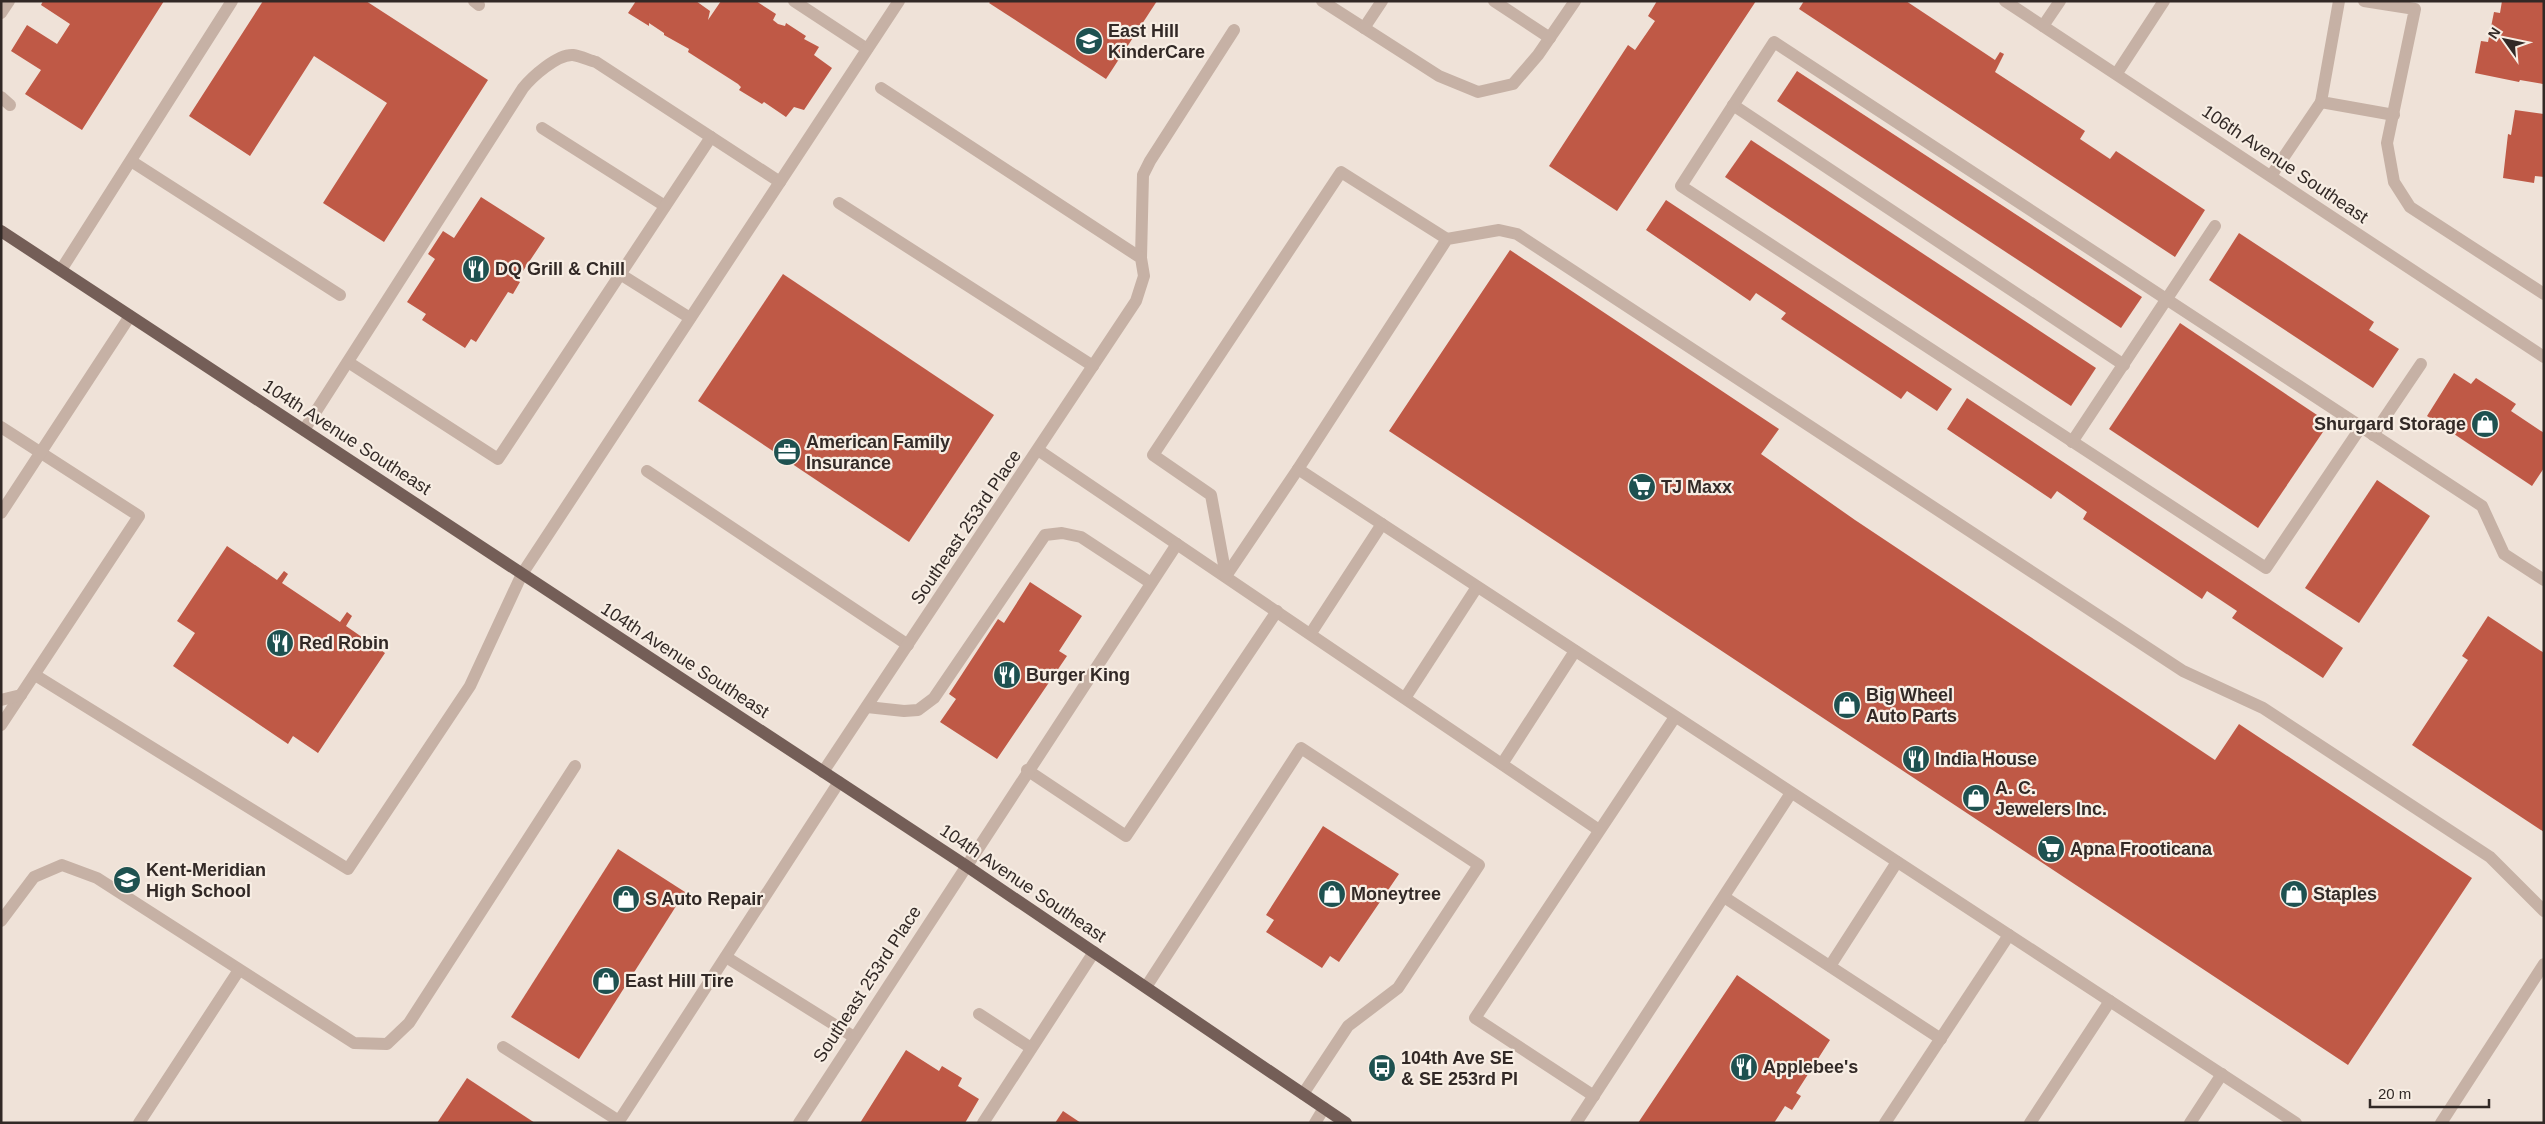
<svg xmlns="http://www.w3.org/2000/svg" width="2545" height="1124" viewBox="0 0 2545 1124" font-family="Helvetica,sans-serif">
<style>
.building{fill:#bf5946}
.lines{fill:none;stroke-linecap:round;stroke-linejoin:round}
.minor{stroke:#c6b1a5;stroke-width:12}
.major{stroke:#745e57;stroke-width:12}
.labels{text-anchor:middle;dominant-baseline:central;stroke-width:4.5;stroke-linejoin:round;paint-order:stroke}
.poi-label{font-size:18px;font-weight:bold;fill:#322926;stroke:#f7ede3;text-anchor:start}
.street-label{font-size:18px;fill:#322926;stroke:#f7ede3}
</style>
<rect width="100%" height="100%" fill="#efe2d8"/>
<g class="building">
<path d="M 43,1 L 164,1 L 82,130 L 25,94 L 41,70 L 11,51 L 27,25 L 57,44 L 70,24 L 41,5 Z"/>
<path d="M 263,1 L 366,1 L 488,80 L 384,242 L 323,203 L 387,103 L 314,56 L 250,156 L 189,116 Z"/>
<path d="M 636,1 L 696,1 L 710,11 L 708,20 L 721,1 L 756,1 L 776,14 L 773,20 L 778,24 L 785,26 L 786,23 L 806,36 L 804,39 L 819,47 L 814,55 L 832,68 L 804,110 L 794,107 L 786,117 L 764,102 L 762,104 L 739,90 L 741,87 L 738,84 L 688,52 L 689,49 L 664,35 L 664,33 L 649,23 L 649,26 L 628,13 Z"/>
<path d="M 991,1 L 1157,1 L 1106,79 L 989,3 Z"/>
<path d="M 1657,1 L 1756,1 L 1617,211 L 1549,166 L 1628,45 L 1635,50 L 1655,21 L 1648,16 Z"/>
<path d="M 1804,1 L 1906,1 L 1995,60 L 2000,52 L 2004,54 L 1995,72 L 2085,131 L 2080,139 L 2110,159 L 2116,151 L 2205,210 L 2175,257 L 1799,9 Z"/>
<path d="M 2502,1 L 2544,1 L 2543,84 L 2520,80 L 2519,82 L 2475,73 L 2481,41 L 2488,42 L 2494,12 L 2500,13 Z"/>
<path d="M 1797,71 L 2142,297 L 2121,328 L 1777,101 Z"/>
<path d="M 2515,110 L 2544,114 L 2544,177 L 2535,176 L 2534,183 L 2503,178 L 2508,134 L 2511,135 Z"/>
<path d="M 1751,140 L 2096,368 L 2071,406 L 1725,177 Z"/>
<path d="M 481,197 L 545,238 L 517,280 L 520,282 L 513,294 L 508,292 L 476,342 L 471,339 L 465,348 L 422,320 L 426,314 L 407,302 L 435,259 L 428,254 L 443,231 L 454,238 Z"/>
<path d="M 1666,200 L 1952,389 L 1937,411 L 1907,391 L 1901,399 L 1781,319 L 1786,313 L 1756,293 L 1750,301 L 1646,230 Z"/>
<path d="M 2239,233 L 2374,322 L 2369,330 L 2399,349 L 2373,388 L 2209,280 Z"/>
<path d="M 1510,250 L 1779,429 L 1761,454 L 1855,520 L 2215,760 L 2239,724 L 2472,878 L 2348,1065 L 1389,431 Z"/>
<path d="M 783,274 L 994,415 L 909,542 L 698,401 Z"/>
<path d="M 2180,323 L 2329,423 L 2258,528 L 2109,429 Z"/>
<path d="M 2454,373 L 2471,384 L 2476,378 L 2516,404 L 2511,411 L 2544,433 L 2544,468 L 2532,486 L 2427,416 Z"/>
<path d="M 1967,398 L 2343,648 L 2323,678 L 2232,618 L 2237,611 L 2207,591 L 2202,599 L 2083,519 L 2087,512 L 2057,491 L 2051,499 L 1947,429 Z"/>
<path d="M 2377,480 L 2430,516 L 2359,623 L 2305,588 Z"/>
<path d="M 227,546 L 277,580 L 284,571 L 288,574 L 282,583 L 340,622 L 347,612 L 352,616 L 346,626 L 385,653 L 318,753 L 293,736 L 288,744 L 173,666 L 195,633 L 177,621 Z"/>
<path d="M 1030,582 L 1082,616 L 1059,651 L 1067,656 L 997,759 L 940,722 L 956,699 L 949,694 L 998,619 L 1004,623 Z"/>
<path d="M 2488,616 L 2544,653 L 2544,832 L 2412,745 L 2468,660 L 2462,656 Z"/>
<path d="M 1323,826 L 1399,874 L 1339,962 L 1330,956 L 1322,968 L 1266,932 L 1274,920 L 1266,915 Z"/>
<path d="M 618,849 L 685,892 L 579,1059 L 511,1017 Z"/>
<path d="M 1737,975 L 1830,1040 L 1796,1093 L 1801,1096 L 1792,1110 L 1785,1106 L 1774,1123 L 1638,1123 Z"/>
<path d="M 906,1050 L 939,1071 L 942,1066 L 962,1078 L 958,1086 L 979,1099 L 965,1123 L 860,1123 Z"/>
<path d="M 467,1078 L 535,1123 L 437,1123 Z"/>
<path d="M 1063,1111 L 1081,1123 L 1055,1123 Z"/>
</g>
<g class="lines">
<g class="minor">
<path d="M 474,1 L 479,5"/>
<path d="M 794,1 L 867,49"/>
<path d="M 1322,1 L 1439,76 L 1478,92 L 1513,84 L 1538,55 L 1575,1"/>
<path d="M 1494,1 L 1550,38"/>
<path d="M 2005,1 L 2544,357"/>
<path d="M 2339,1 L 2321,102 L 2394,115"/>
<path d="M 2364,1 L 2415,9 L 2387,143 L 2394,182 L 2410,207 L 2544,294"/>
<path d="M 1,13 L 9,1"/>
<path d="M 2043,26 L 2060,1"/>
<path d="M 1364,28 L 1382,1"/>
<path d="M 2117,73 L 2164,1"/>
<path d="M 1,97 L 10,105"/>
<path d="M 1733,105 L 2124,365"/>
<path d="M 542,128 L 665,206"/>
<path d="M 131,161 L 340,295"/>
<path d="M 2271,176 L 2321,102"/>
<path d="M 839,203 L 1093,366"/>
<path d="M 1141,258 L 1143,175 L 1150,161 L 1234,30"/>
<path d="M 61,270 L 232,1"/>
<path d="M 620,274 L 690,318"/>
<path d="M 348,362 L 498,459 L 711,137"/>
<path d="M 1,427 L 139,516 L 1,725"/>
<path d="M 2361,427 L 2266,568 L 1681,186 L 1774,42 L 2482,506 L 2504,554 L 2544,580"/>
<path d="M 304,430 L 523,88 C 532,77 557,54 573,55 C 580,56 589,60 596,62 L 780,182"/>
<path d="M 2373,435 L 2421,364"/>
<path d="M 2072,442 L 2215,226"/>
<path d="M 1038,450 L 1599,830"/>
<path d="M 1298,469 L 1447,239 L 1499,230 L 1517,234 L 2183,671 L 2263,708 L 2490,857 L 2544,911"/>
<path d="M 647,471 L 908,645"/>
<path d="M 1,513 L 130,316"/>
<path d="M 1226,576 L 1298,469 L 2296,1123"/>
<path d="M 1226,576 L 1211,495 L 1153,455 L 1341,172 L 1447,239"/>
<path d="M 1311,633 L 1382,524"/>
<path d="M 35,675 L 348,869 L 470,686 L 522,574 L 899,1"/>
<path d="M 1405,698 L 1477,587"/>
<path d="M 1,700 L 21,695"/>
<path d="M 867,707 L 904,711 L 918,710 L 934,698 L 1045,535 L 1062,533 L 1081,537 L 1151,583"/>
<path d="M 1502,764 L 1575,651"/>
<path d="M 1027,770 L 1126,836 L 1277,611"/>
<path d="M 823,772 L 1136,301 L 1144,276 L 1141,258 L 881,88"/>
<path d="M 1724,897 L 1941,1039"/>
<path d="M 1,921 L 34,877 L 62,865 L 97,878 L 354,1043 L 387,1044 L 409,1023 L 575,766"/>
<path d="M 726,957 L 854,1037"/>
<path d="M 1830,966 L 1897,862"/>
<path d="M 1146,987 L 1301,748 L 1479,865 L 1398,988 L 1348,1026 L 1303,1094"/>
<path d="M 979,1014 L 1031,1048"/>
<path d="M 503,1047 L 619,1121 L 839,782"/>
<path d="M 1594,1096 L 1475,1018 L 1675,717"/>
<path d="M 139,1123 L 239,970"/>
<path d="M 799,1123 L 1177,544"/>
<path d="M 983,1123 L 1094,952"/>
<path d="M 1315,1123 L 1324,1108"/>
<path d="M 1576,1123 L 1791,793"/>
<path d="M 1885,1123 L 2009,935"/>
<path d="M 2030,1123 L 2110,1001"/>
<path d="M 2190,1123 L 2222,1074"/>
<path d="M 2441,1123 L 2544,964"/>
</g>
<path class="major" d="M 1,231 L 965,865 L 1346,1123"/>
</g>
<defs>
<g id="school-disc" transform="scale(1.4375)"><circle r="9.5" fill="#1e5150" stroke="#f7ede3"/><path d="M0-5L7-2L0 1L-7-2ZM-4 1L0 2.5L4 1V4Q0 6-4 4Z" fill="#fff"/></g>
<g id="restaurant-disc" transform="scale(1.4375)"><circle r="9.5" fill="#1e5150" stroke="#f7ede3"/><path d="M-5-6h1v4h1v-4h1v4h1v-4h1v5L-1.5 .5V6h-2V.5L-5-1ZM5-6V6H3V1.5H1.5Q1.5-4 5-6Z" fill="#fff"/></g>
<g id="shop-disc" transform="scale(1.4375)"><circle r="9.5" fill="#1e5150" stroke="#f7ede3"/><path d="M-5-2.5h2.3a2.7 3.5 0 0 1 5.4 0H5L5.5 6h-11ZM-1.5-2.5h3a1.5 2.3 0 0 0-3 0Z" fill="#fff"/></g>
<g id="office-disc" transform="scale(1.4375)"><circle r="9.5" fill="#1e5150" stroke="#f7ede3"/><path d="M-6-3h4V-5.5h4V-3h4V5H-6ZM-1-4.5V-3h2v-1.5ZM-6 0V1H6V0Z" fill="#fff"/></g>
<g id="supermarket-disc" transform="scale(1.4375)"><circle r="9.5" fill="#1e5150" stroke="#f7ede3"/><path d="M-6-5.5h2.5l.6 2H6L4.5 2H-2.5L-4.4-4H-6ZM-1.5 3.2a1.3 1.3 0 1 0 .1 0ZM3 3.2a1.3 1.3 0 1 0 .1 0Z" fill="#fff"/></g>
<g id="bus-disc" transform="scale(1.4375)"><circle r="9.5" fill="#1e5150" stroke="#f7ede3"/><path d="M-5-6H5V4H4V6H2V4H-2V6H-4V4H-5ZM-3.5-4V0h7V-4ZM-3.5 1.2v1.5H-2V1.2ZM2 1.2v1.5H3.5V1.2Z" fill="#fff"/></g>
</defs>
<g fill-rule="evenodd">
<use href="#school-disc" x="1089" y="41"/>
<use href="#restaurant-disc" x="476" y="269"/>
<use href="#shop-disc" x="2485" y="424"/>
<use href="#office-disc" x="787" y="452"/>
<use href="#supermarket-disc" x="1642" y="487"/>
<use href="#restaurant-disc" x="280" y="643"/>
<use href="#restaurant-disc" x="1007" y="675"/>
<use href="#shop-disc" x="1847" y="705"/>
<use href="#restaurant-disc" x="1916" y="759"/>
<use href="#shop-disc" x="1976" y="798"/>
<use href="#supermarket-disc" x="2051" y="849"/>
<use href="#school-disc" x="127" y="880"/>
<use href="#shop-disc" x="1332" y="894"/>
<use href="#shop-disc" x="2294" y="894"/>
<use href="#shop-disc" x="626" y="899"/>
<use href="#shop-disc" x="606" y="981"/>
<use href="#restaurant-disc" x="1744" y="1067"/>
<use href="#bus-disc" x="1382" y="1068"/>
</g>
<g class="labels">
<g class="poi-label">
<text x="1108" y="31">East Hill<tspan x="1108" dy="21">KinderCare</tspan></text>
<text x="495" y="269">DQ Grill &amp; Chill</text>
<text x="2466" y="424" text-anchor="end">Shurgard Storage</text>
<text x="806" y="442">American Family<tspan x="806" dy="21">Insurance</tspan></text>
<text x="1661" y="487">TJ Maxx</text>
<text x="299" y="643">Red Robin</text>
<text x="1026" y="675">Burger King</text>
<text x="1866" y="695">Big Wheel<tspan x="1866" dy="21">Auto Parts</tspan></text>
<text x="1935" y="759">India House</text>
<text x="1995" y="788">A. C.<tspan x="1995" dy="21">Jewelers Inc.</tspan></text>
<text x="2070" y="849">Apna Frooticana</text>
<text x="146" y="870">Kent-Meridian<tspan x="146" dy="21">High School</tspan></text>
<text x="1351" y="894">Moneytree</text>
<text x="2313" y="894">Staples</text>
<text x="645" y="899">S Auto Repair</text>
<text x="625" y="981">East Hill Tire</text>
<text x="1401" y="1058">104th Ave SE<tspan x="1401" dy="21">&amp; SE 253rd Pl</tspan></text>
<text x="1763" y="1067">Applebee's</text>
</g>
<g class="street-label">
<text transform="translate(2285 164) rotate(34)">106th Avenue Southeast</text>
<text transform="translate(347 437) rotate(33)">104th Avenue Southeast</text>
<text transform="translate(966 527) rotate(-56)">Southeast 253rd Place</text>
<text transform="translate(685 660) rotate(33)">104th Avenue Southeast</text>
<text transform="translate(1023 883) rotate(34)">104th Avenue Southeast</text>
<text transform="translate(867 984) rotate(-57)">Southeast 253rd Place</text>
</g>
</g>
<rect width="2545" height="1124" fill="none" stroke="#322926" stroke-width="5"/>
<g transform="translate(2505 40) rotate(303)" stroke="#f7ede3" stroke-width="4" paint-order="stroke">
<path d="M0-4L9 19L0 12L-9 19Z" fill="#322926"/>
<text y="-8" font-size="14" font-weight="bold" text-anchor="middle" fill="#322926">N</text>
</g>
<path d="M2370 1099v8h119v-8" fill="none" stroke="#322926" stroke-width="2.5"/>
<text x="2378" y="1099" font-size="15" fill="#322926" stroke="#f7ede3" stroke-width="4" paint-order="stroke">20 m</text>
</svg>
